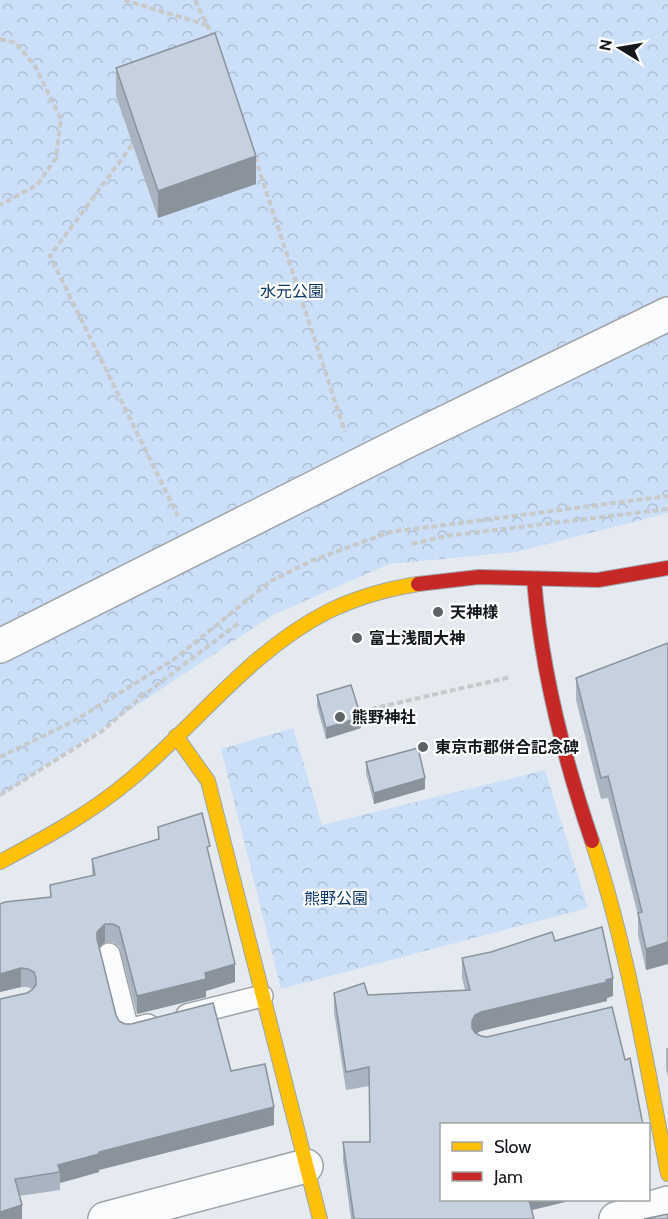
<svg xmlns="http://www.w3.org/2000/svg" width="668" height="1219" viewBox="0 0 668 1219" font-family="Cabin,'Noto Sans JP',sans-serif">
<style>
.park{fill:url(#park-crowns)}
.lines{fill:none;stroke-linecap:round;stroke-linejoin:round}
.lane-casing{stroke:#a0a4a8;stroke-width:24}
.street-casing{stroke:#a0a4a8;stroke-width:36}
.slow-casing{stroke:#a0a4a8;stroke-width:16}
.jam-casing{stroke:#a0a4a8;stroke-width:16}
.path{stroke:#c7c9cb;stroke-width:4;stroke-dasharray:6 3;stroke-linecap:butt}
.lane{stroke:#fbfcfd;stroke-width:21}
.street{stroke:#fbfcfd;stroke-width:33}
.slow{stroke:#ffc107;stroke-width:14}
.jam{stroke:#c62828;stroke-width:14}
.wall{fill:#a9b4c0}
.shaded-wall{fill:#8a929c}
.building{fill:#c5d1df;stroke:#8a929c;stroke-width:1.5}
.poi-dot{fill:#5d6266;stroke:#fff;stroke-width:2}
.labels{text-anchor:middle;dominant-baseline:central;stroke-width:4.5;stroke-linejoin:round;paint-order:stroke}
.park-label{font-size:16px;fill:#0c3665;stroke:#fff}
.poi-label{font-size:16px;font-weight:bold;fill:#14181c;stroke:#fff;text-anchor:start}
</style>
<defs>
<pattern id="park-crowns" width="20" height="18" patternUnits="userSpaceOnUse" patternTransform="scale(1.5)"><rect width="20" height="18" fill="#cbdff8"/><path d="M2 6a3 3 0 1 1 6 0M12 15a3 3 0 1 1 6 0" fill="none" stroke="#adbfd4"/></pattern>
</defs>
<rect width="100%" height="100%" fill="#e5eaf0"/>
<g class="park">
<path d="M 0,0 L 668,0 L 668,513 L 516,552 L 389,564 L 273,615 L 0,796 Z"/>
<path d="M 293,728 L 322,825 L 545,770 L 588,908 L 281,989 L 221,749 Z"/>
</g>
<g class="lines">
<g class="lane-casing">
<g id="lane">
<path d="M 109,954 L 128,1030 L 148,1025"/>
<path d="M 187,1015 L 262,996"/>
</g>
</g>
<g class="street-casing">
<g id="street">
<path d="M 0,646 L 413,438 L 668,314"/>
<path d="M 105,1219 L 306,1166"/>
<path d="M 616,1219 L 668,1203"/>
</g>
</g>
<g class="slow-casing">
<g id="slow">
<path d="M 176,736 L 208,781 L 320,1219"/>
<path d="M 592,841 C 628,949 646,1063 668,1174"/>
<path d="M 0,862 C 45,838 91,813 130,780 C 196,725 249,652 327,612 C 355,598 387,589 418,584"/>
</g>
</g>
<g class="jam-casing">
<g id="jam">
<path d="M 534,579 C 541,668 563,756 592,841"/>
<path d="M 418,584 L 479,577 L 598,580 L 668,568"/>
</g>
</g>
<g class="path">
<path d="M 124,0 L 207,25"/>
<path d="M 195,0 L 213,37"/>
<path d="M 0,39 L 16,43 L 35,66 L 61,119 L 56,158 L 37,185 L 0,205"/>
<path d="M 132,145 L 50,256 L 178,516"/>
<path d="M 255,157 L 345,432"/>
<path d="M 412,544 L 446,536 L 668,509"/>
<path d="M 362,711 L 511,677"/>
<path d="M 0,757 L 74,721 L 173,660 L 271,581 L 311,561 L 390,532 L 668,496"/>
<path d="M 0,795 L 102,731 L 140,698 L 240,622"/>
</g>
<use href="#lane" class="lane"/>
<use href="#street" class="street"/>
<use href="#slow" class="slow"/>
<use href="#jam" class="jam"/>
</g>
<g class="wall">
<path d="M 116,68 L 256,184 L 158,218 L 116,96 Z"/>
<path d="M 668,643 L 668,964 L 646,970 L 638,935 L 638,915 L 608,798 L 601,799 L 576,700 L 576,678 Z"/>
<path d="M 317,695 L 361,728 L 326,739 L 317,706 Z"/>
<path d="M 366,762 L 425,789 L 374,804 L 366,773 Z"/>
<path d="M 158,827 L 210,859 L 235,982 L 206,991 L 206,997 L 137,1014 L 119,946 L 113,942 L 105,942 L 99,948 L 116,1015 L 119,1021 L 125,1024 L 231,1071 L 274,1125 L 99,1170 L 99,1172 L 60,1183 L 60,1190 L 19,1196 L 22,1219 L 0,1219 L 27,993 L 33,990 L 28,987 L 21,987 L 0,992 L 50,897 L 50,885 L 92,876 L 92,859 L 158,840 Z"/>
<path d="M 555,941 L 613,996 L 607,998 L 607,1001 L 481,1031 L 476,1034 L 441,1200 L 573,1200 L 532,1210 L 534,1219 L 351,1219 L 343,1161 L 343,1142 L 370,1142 L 369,1086 L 346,1090 L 334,1012 L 334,993 L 368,995 L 465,990 L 462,977 L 462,958 Z"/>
<path d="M 666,1048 L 668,1048 L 668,1077 L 666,1069 Z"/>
</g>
<g class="shaded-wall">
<path d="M 256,156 L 256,184 L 158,218 L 158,191 Z"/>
<path d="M 361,717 L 361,728 L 326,739 L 326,728 Z"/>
<path d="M 425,778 L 425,789 L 374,804 L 374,793 Z"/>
<path d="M 105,924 L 105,942 L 97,950 L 97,932 Z"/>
<path d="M 668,942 L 668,964 L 646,970 L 646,949 Z"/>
<path d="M 235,964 L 235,982 L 206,991 L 206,997 L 137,1014 L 137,996 L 205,973 Z"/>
<path d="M 21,968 L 21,987 L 0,992 L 0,974 Z"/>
<path d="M 613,978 L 613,996 L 607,998 L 607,1001 L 481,1031 L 475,1034 L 472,1040 L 472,1021 L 475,1015 L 481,1012 Z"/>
<path d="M 274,1107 L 274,1125 L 99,1170 L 99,1172 L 60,1183 L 60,1172 L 58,1165 L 99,1152 Z"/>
<rect x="648" y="1160" width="2" height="19"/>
<path d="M 528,1200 L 573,1200 L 528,1211 Z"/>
<path d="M 22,1205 L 22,1219 L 0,1219 L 0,1212 Z"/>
</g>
<g class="building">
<path d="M 215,33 L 256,156 L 158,191 L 116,68 Z"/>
<path d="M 668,643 L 668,942 L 646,949 L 638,913 L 642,912 L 608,776 L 601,778 L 576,678 Z"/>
<path d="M 351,685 L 361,717 L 326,728 L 317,695 Z"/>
<path d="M 418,748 L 425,778 L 374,793 L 366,762 Z"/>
<path d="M 202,813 L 210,846 L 207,847 L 235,964 L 205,973 L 206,979 L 137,996 L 119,927 L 113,924 L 105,924 L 97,932 L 97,939 L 116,1015 L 119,1021 L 125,1024 L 131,1024 L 213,1003 L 231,1071 L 265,1064 L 274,1107 L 99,1152 L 99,1154 L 58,1165 L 60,1172 L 15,1179 L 22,1205 L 0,1212 L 0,999 L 27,993 L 32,990 L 36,985 L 36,978 L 34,972 L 28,969 L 21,968 L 0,974 L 0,904 L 5,902 L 51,897 L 50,885 L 95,875 L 92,859 L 159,839 L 158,827 Z"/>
<path d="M 602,927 L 613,978 L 606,980 L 607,982 L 481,1012 L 475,1015 L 472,1021 L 472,1028 L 475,1033 L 481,1036 L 487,1037 L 612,1007 L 625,1060 L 630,1058 L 643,1125 L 441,1125 L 441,1200 L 529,1200 L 534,1219 L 354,1219 L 343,1142 L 370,1142 L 369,1067 L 346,1072 L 334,993 L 364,983 L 368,995 L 470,990 L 462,958 L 491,952 L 552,932 L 555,941 Z"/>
<path d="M 668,1214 L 668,1219 L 644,1219 Z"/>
</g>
<g class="poi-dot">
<circle cx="438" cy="612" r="6"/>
<circle cx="357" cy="638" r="6"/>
<circle cx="340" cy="717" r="6"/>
<circle cx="423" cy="747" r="6"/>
</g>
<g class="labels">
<g class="park-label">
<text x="292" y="291">水元公園</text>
<text x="336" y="898">熊野公園</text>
</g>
<g class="poi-label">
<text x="450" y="612">天神様</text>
<text x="369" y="638">富士浅間大神</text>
<text x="352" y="717">熊野神社</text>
<text x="435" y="747">東京市郡併合記念碑</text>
</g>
</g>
<rect x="440" y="1123" width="210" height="78" fill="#ffffff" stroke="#a1a3a4" stroke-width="1.5"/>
<rect x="452" y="1142" width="30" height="9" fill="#ffc107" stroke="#a1a3a4" stroke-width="1.5"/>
<text x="494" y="1153" font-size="18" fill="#14181c">Slow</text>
<rect x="452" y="1172" width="30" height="9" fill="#c62828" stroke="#a1a3a4" stroke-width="1.5"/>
<text x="494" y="1183" font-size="18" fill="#14181c">Jam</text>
<g transform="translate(620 48) rotate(281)" stroke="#ffffff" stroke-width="4.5" paint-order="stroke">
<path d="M0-4.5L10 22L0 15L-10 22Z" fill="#14181c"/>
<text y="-9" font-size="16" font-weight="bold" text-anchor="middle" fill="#14181c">N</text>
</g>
</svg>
